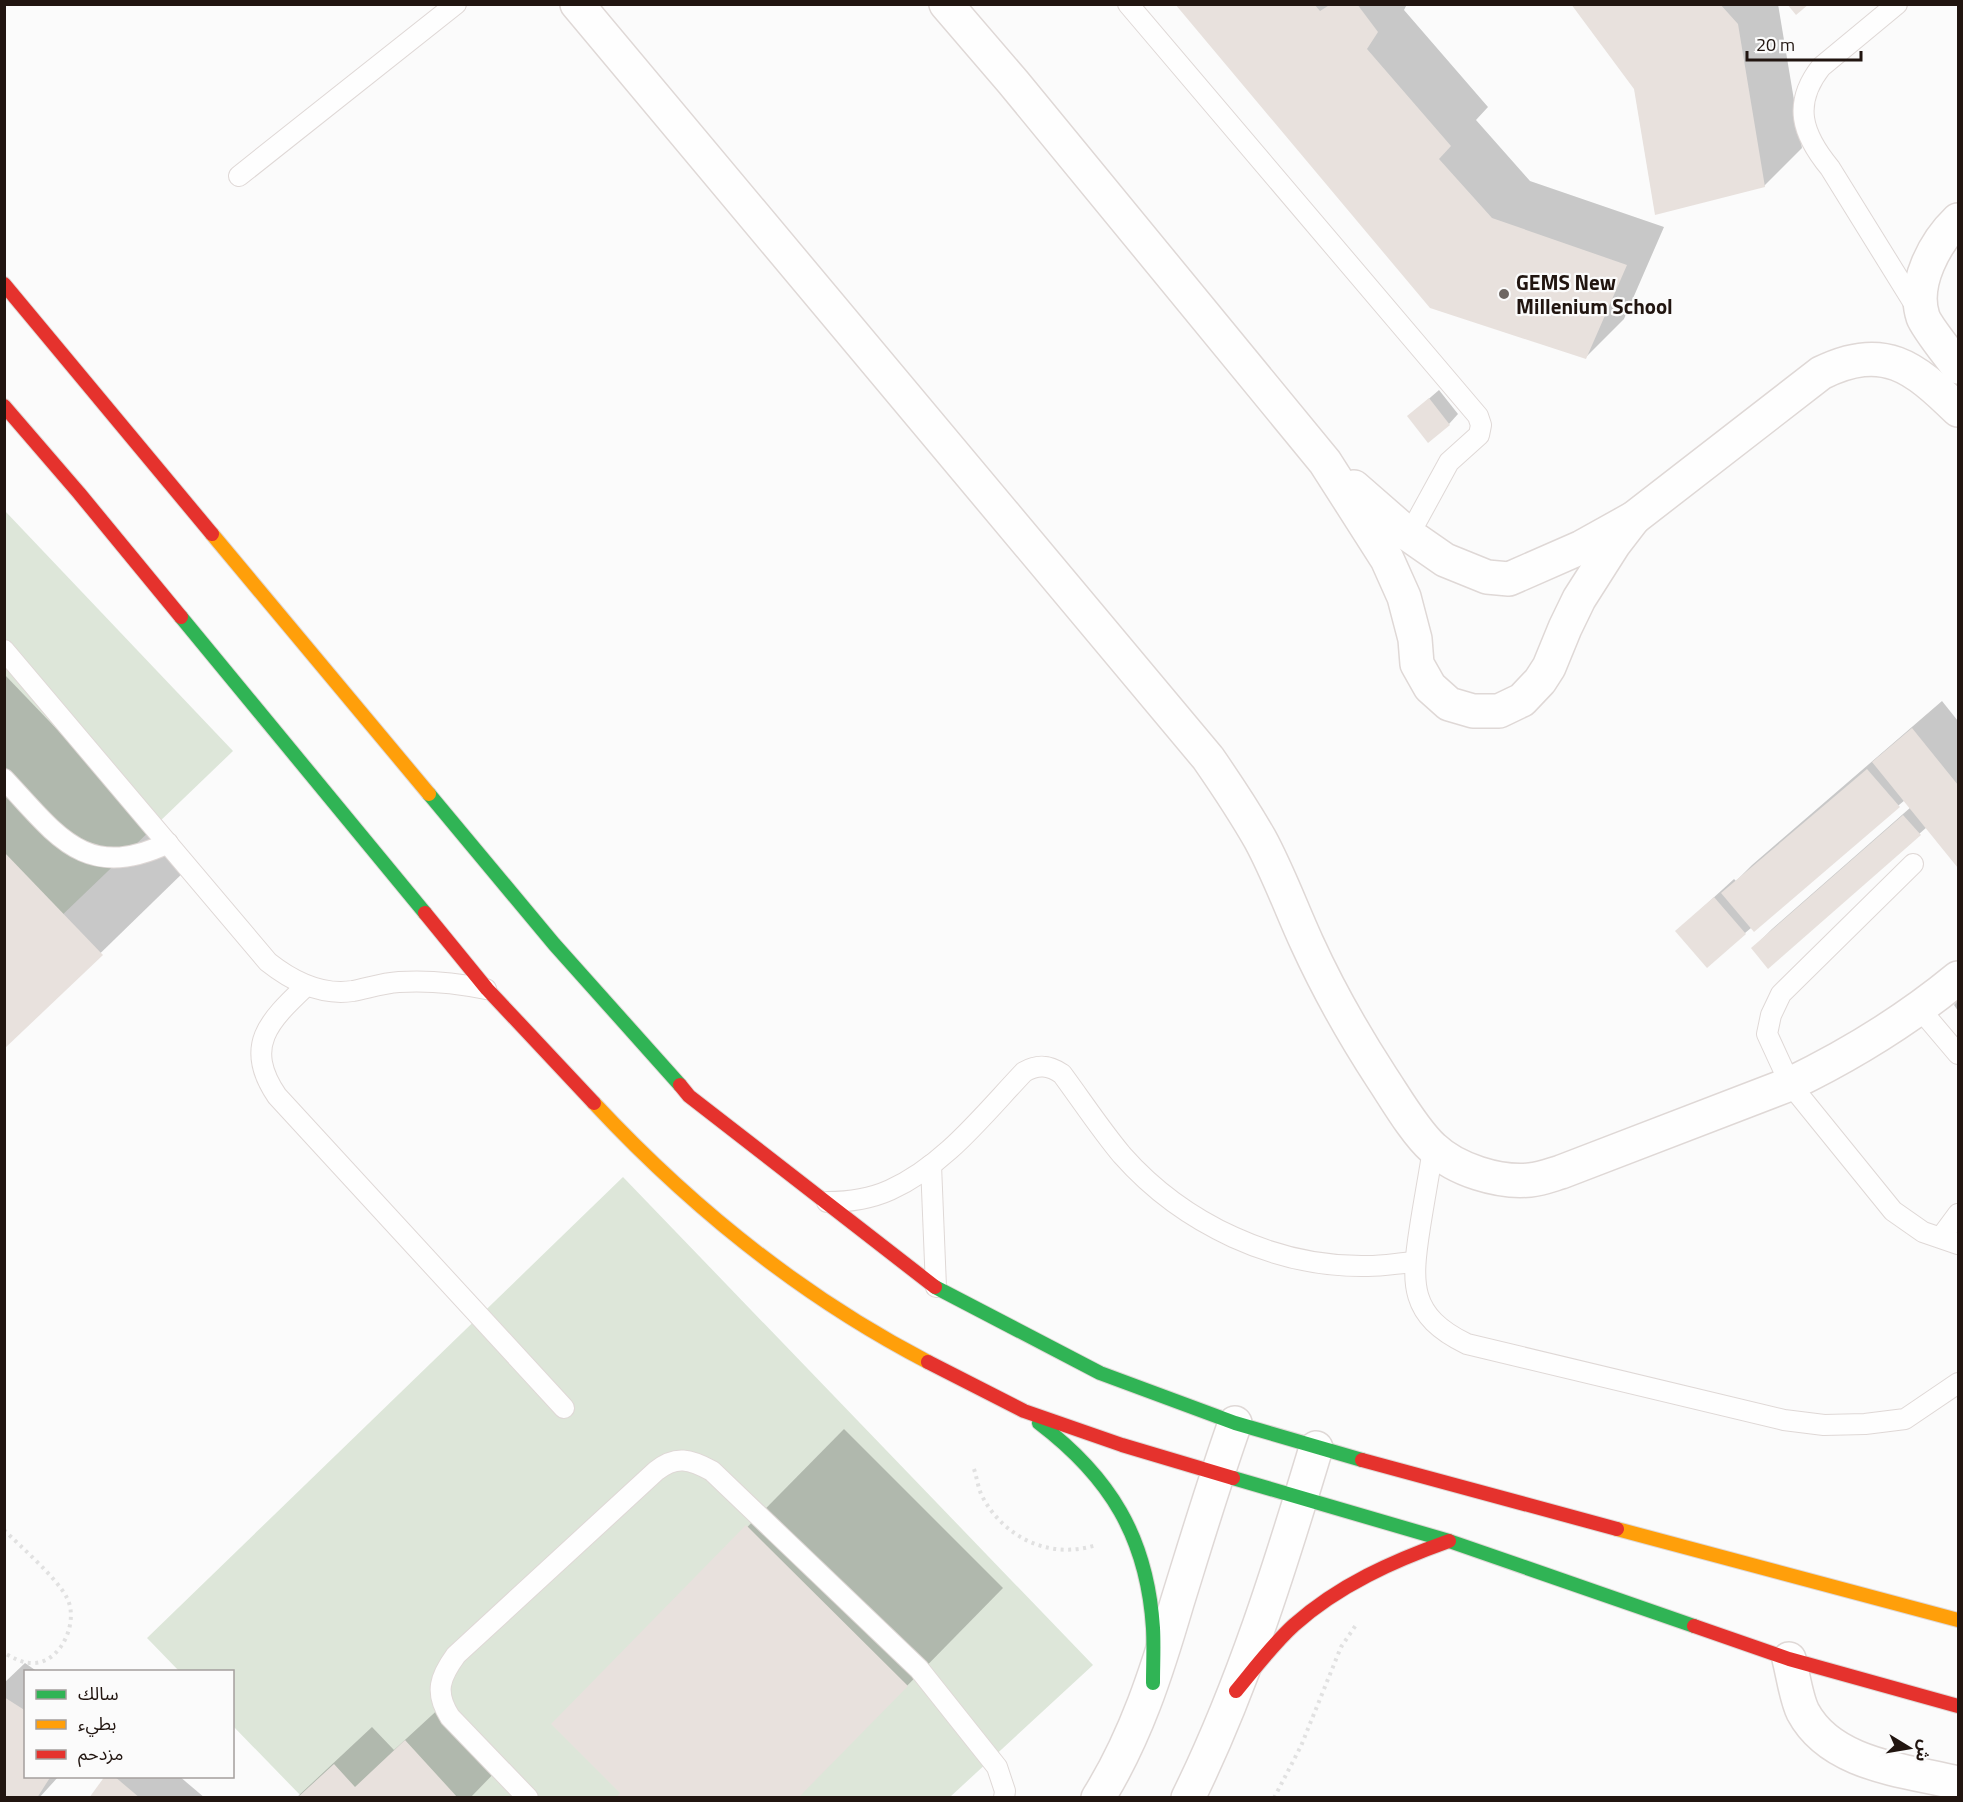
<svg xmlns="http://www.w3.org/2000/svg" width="1963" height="1802" viewBox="0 0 1963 1802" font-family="'Titillium Web','Noto Sans Arabic',sans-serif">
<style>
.green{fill:#dde6d9}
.shadow{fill:#0003}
.building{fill:#e8e1dd}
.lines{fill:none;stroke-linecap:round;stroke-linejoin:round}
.lane-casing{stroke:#dfd8d6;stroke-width:22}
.street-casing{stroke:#dfd8d6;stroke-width:36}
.fast-casing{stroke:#dfd8d6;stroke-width:16}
.slow-casing{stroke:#dfd8d6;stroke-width:16}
.jam-casing{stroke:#dfd8d6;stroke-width:16}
.path{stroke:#e1e1e1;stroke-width:4;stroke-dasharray:3 4.5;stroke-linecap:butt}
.lane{stroke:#fefefe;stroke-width:20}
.street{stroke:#fefefe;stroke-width:33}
.fast{stroke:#30b455;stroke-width:14}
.slow{stroke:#ff9f0a;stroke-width:14}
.jam{stroke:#e5322d;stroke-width:14}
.poi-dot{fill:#6d6662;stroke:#fbfbfb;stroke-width:2}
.labels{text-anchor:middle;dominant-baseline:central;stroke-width:4.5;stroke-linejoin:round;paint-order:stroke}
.poi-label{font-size:21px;font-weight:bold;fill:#211510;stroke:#fbfbfb;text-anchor:start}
</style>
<rect width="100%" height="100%" fill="#fbfbfb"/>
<g class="green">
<path d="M 5,511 L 233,751 L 5,970 Z"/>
<path d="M 623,1177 L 1093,1665 L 950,1797 L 303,1798 L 233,1726 L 232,1672 L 179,1671 L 147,1638 Z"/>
</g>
<g class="shadow">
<path d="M 1177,4 L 1407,4 L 1404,10 L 1488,107 L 1476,120 L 1530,181 L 1664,227 L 1624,319 L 1586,357 Z"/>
<path d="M 1573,4 L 1778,4 L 1802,148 L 1764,186 L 1636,88 Z"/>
<path d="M 1439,390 L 1458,414 L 1449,424 L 1409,416 Z"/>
<path d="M 4,674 L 189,867 L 4,1047 Z"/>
<path d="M 1942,701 L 1958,721 L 1958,865 L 1927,827 L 1769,966 L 1753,948 L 1772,929 L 1911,807 L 1905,800 L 1745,933 L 1677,931 L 1734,879 L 1736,881 L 1752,865 Z"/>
<path d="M 1958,1000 L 1958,1011 L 1954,1005 Z"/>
<path d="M 844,1429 L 1003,1588 L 797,1798 L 623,1793 L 553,1724 Z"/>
<path d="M 25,1663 L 38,1672 L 26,1672 L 26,1776 L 59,1776 L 39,1798 L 12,1798 L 4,1792 L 4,1683 Z"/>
<path d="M 444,1704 L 501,1766 L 470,1798 L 296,1798 L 372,1727 L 394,1750 Z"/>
<path d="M 107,1776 L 179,1776 L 205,1798 L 91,1798 Z"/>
</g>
<g class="building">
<path d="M 1175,4 L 1314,4 L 1320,11 L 1331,4 L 1357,4 L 1378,32 L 1367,49 L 1451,146 L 1439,159 L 1492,218 L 1627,265 L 1586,359 L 1430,308 Z"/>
<path d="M 1571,4 L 1720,4 L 1738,24 L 1765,187 L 1655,215 L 1634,89 Z"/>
<path d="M 1787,4 L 1809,4 L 1796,15 Z"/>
<path d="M 1429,398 L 1450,425 L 1428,443 L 1407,416 Z"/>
<path d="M 1912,728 L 1958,785 L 1958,868 L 1872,762 Z"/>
<path d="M 1867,769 L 1900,807 L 1754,932 L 1721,893 Z"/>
<path d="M 1903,815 L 1921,835 L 1768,969 L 1751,948 Z"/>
<path d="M 4,852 L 103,955 L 4,1049 Z"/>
<path d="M 1714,897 L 1746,934 L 1707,968 L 1675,931 Z"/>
<path d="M 746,1525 L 908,1686 L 798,1798 L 616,1798 L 620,1793 L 551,1724 Z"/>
<path d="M 4,1697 L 26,1711 L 26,1776 L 51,1776 L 37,1798 L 9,1798 L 4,1794 Z"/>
<path d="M 405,1740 L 458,1798 L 297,1798 L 334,1764 L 355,1787 Z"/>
<path d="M 105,1776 L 114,1776 L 140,1798 L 89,1798 Z"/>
</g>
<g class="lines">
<g class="lane-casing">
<g id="lane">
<path d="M 1128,4 L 1478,416 L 1481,425 L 1479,435 L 1449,462 L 1409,535"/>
<path d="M 1897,4 L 1821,67 C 1792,104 1802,134 1830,168 L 1918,310"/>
<path d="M 239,176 L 456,4"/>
<path d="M 4,650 L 268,962 C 292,981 321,996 353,991 C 368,988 383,983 399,982 C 429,980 457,983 486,989"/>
<path d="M 4,779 C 56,834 85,883 168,843"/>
<path d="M 1913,864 L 1781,994 L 1771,1015 L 1767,1034 L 1790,1084 L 1893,1211 L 1923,1232 L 1958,1244"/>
<path d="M 306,986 C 269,1021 243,1046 277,1096 L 564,1408"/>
<path d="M 1919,1008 L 1958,1054"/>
<path d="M 1433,1149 C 1429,1175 1424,1201 1420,1227 C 1411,1284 1409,1316 1467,1344 L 1784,1420 L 1824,1425 L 1865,1424 L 1905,1419 L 1958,1383"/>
<path d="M 931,1165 L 936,1287"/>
<path d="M 827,1202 C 849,1202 870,1199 890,1190 C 944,1166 984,1114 1024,1072 C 1038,1064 1049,1065 1062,1074 C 1082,1101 1101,1130 1122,1155 C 1183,1224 1276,1268 1368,1266 C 1383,1266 1399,1263 1414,1262"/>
<path d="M 1941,1237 L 1958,1214"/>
<path d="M 528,1798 L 450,1717 C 434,1692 440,1677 456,1655 L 656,1471 C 676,1455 690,1459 712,1471 L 919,1669 L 997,1767 L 1005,1791 L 1004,1798"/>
</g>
</g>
<g class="street-casing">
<g id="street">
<path d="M 577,4 L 1208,758 C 1226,784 1244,811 1260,839 C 1278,872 1291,908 1307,943 C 1328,989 1354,1035 1382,1078 C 1396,1099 1415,1132 1433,1148 C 1456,1170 1499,1183 1530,1180 C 1541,1179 1551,1175 1561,1172 L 1790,1084 C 1850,1055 1907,1020 1958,978"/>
<path d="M 946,4 L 1013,82 L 1325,462 L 1387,559 L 1404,597 L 1415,639 L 1417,664 L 1430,687 L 1449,704 L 1473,711 L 1499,711 L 1522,700 L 1540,681 L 1549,667 L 1565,628 L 1579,599 L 1614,544 L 1634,518"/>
<path d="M 1958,220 C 1935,242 1912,284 1923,317 C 1927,328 1951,357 1958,367"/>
<path d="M 1354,487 L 1409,535 L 1445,560 L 1487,577 L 1509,579 L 1582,547 L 1634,518 L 1821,373 C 1884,342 1914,367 1958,410"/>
<path d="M 1789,1659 C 1793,1674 1796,1698 1803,1712 C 1832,1766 1906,1770 1958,1783"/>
<path d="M 1098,1798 C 1136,1737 1157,1671 1177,1603 C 1196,1542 1214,1482 1235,1423"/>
<path d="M 1188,1798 C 1243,1686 1280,1567 1316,1448"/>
</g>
</g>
<g class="fast-casing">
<g id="fast">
<path d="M 181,617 L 425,913"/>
<path d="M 429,794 L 554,944 L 680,1085"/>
<path d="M 935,1287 L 1100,1373 L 1235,1423 L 1362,1460"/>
<path d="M 1039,1423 C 1110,1477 1147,1537 1153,1628 C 1154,1646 1153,1665 1153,1683"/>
<path d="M 1233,1478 L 1449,1541 L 1694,1626"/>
</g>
</g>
<g class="slow-casing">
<g id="slow">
<path d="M 212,534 L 429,794"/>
<path d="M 594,1103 C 690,1206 803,1297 928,1362"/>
<path d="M 1617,1529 L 1958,1620"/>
</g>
</g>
<g class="jam-casing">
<g id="jam">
<path d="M 4,284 L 212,534"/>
<path d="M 4,406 L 79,493 L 181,617"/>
<path d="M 425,913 L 487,989 L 594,1103"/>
<path d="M 680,1085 L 689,1096 L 935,1287"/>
<path d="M 928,1362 L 1024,1411 L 1122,1445 L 1233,1478"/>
<path d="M 1362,1460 L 1617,1529"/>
<path d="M 1694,1626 L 1789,1659 L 1958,1706"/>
<path d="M 1236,1691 C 1255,1668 1273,1644 1294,1625 C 1339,1585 1393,1561 1449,1541"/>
</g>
</g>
<g class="path">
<path d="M 974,1469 C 977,1478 978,1488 982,1496 C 1004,1538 1050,1560 1096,1545"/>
<path d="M 4,1530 C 21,1547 57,1578 67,1598 C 79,1621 62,1661 35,1663 C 23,1664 14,1658 4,1653"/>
<path d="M 1274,1798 L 1301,1746 L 1341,1647 L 1356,1625"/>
</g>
<use href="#lane" class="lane"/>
<use href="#street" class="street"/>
<use href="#fast" class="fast"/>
<use href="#slow" class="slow"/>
<use href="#jam" class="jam"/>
</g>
<circle class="poi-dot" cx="1504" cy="294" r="6"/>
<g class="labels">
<g class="poi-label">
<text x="1516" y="282">GEMS New<tspan x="1516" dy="24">Millenium School</tspan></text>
</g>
</g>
<rect width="1963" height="1802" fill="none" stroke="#211510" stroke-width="12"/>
<rect x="24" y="1670" width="210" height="108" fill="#fbfbfb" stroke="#a49f9d" stroke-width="1.5"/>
<rect x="36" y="1690" width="30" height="9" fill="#30b455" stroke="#a49f9d" stroke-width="1.5"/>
<text x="78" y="1700" font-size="18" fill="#211510">سالك</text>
<rect x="36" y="1720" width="30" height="9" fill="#ff9f0a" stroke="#a49f9d" stroke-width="1.5"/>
<text x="78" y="1730" font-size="18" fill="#211510">بطيء</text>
<rect x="36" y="1750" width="30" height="9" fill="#e5322d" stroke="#a49f9d" stroke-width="1.5"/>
<text x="78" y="1760" font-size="18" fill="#211510">مزدحم</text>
<g transform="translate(1909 1748) rotate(101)" stroke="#fbfbfb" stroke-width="4.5" paint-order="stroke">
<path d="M0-4.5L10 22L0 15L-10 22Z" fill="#211510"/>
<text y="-9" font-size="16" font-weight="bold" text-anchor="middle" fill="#211510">ش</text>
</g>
<path d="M1747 51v9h114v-9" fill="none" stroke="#211510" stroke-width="3"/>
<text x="1756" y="51" font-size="18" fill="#211510" stroke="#fbfbfb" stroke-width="4.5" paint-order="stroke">20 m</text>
</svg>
